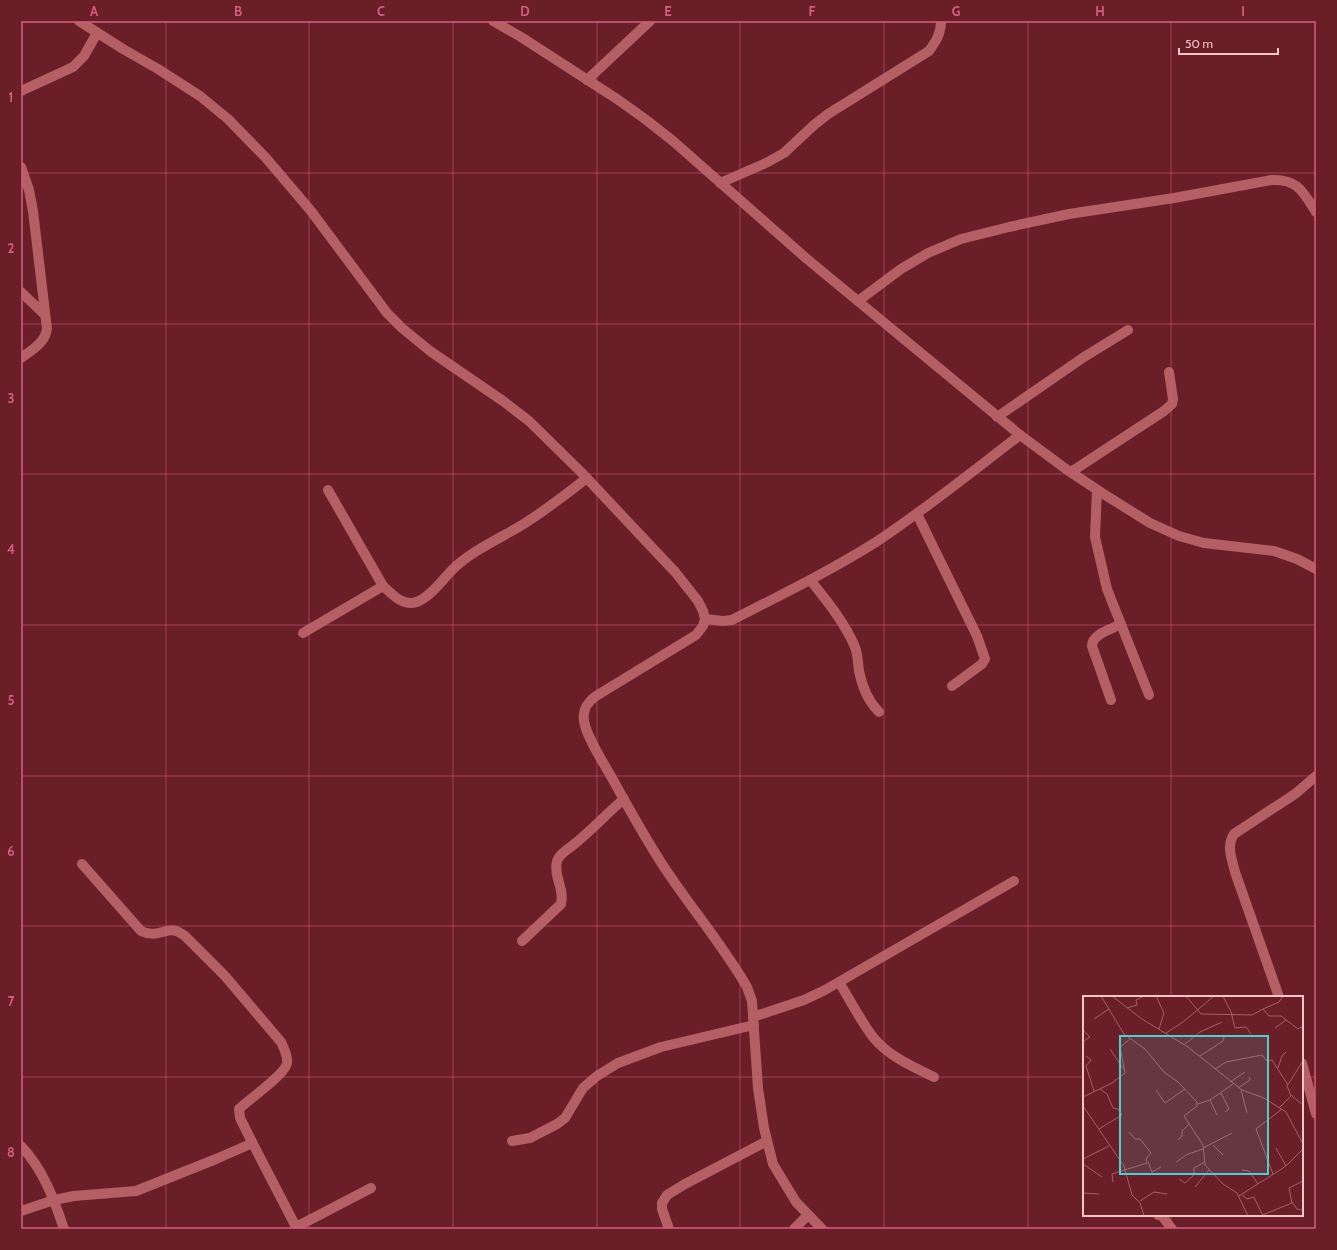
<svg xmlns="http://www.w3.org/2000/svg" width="1337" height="1250" viewBox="0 0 1337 1250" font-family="Cabin,sans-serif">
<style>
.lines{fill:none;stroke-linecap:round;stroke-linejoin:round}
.minor{stroke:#b35f63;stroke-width:10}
.grid{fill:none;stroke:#d65d85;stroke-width:1;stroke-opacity:0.55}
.inset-road{fill:none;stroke:#a26166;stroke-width:1}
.view{fill:#52ccd0;fill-opacity:0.15;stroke:#52ccd0;stroke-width:2}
.inset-edge{fill:none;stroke:#f5c5c5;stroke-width:2}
.neatline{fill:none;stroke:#d65d85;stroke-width:1.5}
.grid-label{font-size:13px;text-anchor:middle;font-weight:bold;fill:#d65d85}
</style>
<rect width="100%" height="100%" fill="#6a1e27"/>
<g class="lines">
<g class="minor">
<path d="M 79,21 L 123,49 L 158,69 L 200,96 L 228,119 L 266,158 L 311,211 L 387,313 L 402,328 L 430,351 L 503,401 L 529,421 L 581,472 L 676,573 L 698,601 L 703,611 L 705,619 L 703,626 L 696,635 L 596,696 C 588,702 582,709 584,721 C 586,736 604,764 612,778 C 629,809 646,840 666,870 C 692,909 724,947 747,987 L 752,1001 L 758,1088 L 764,1128 L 773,1164 L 796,1202 L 822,1229"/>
<path d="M 493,21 L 521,37 L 617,99 L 645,119 L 673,141 L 807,259 L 1020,435 L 1066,469 L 1102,493 L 1150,523 L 1179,536 L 1204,543 L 1274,551 L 1297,559 L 1316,569"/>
<path d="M 587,80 L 650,21"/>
<path d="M 21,91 L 73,67 L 84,56 L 97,33"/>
<path d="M 21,167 L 29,190 L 33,211 L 47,329 C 45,343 32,350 21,358"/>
<path d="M 720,183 L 766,163 L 784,153 L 814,125 L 828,114 L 929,51 C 936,41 941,34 941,21"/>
<path d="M 21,292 L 44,314"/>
<path d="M 858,301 L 901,269 L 928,253 L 961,239 L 1009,227 L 1069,214 L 1174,198 L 1272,180 C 1298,179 1303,192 1316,212"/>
<path d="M 997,417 L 1084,357 L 1128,330"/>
<path d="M 1071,472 L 1164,411 L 1172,404 L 1173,399 L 1169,372"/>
<path d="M 328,490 L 383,586 C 391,593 399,603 411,603 C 426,603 442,580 453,569 C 473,550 499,539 522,525 C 545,511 566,494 587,478"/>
<path d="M 1097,490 L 1095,537 L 1107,589 L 1149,695"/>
<path d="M 917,514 L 977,636 L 985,659 L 982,664 L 952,686"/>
<path d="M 811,581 C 827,601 845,623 855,647 C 858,655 858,664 859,671 C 862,686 869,702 879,712"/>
<path d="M 705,619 L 723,621 L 732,620 C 781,595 830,571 876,542 C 926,509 973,471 1020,435"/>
<path d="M 303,633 L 383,586"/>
<path d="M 1111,700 L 1092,646 C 1092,634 1112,629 1121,624"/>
<path d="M 522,941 L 561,904 C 565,889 553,876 557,861 C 559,855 566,850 572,846 C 590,832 606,814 624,799"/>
<path d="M 839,982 C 850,1000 860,1020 873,1037 C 888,1056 913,1067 934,1077"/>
<path d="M 1279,997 L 1235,872 C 1232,859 1226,846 1234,834 L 1295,794 L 1316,776"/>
<path d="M 753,1017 L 804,1000 L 825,990 L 1014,881"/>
<path d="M 1302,1063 L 1316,1114"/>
<path d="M 512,1141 L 530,1138 L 557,1124 L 565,1118 L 583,1088 L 597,1076 L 618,1063 L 661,1047 L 754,1025"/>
<path d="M 252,1142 L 295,1225 L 298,1226 L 371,1188"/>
<path d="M 21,1146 C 43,1169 54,1199 64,1229"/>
<path d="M 21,1211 L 54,1200 L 74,1196 L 136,1191 L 216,1159 L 248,1145 L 252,1142 L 240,1118 L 239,1109 C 249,1099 285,1075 287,1063 C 288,1056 284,1048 281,1042 L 225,976 L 185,936 C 182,934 179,932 176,931 C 166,927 158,939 141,931 L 82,864"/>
<path d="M 1158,1215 L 1162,1216 L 1172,1229"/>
<path d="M 669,1229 L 662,1209 L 662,1203 L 667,1195 L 685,1184 L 767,1141"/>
<path d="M 794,1229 L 808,1215"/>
</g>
</g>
<path class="grid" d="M 166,21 L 166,1229M 309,21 L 309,1229M 453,21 L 453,1229M 597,21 L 597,1229M 740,21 L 740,1229M 884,21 L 884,1229M 1028,21 L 1028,1229M 1171,21 L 1171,997M 21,173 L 1316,173M 21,324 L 1316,324M 21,474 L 1316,474M 21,625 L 1316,625M 21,776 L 1316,776M 21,926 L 1316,926M 21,1077 L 1084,1077M 1302,1077 L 1316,1077M 1171,1215 L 1171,1229"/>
<g transform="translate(1083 996)">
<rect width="220" height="220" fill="#6a1e27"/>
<path class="inset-road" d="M 18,0 L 41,38 L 62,53 L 81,76 L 95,86 L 114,106 L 114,110 L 101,120 L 120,149 L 122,169 L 140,188 L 154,197 L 165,220M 29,0 L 59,23 L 105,51 L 159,94 L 181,102 L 203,116 L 220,148M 73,0 L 81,17 L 76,33M 103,0 L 118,18 L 169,19 L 180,13M 140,0 L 148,16 L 152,32 L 163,31 L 168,38M 200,0 L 196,6 L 180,13 L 186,20 L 198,20 L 215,33 L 220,30M 44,12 L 54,9 L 53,4 L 61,0M 11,23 L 26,13M 192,32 L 203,24M 0,34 L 7,41 L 1,45M 83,37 L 100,26 L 131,0M 102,48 L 117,36 L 139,26M 27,53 L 41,74M 3,60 L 8,64 L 3,70 L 11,95M 117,60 L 140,45 L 141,41M 195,72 L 199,60 L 203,56M 132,73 L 143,66 L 179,59 L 184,65 L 189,64 L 205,89M 147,86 L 162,76M 155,92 L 167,84 L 166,81M 73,94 L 82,107 L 102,93M 158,94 L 164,117M 138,97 L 146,113 L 142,116M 208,99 L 220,109M 0,101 L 29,87 L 42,77 L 37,51 L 47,43M 127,104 L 134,119M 115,108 L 127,104 L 150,88M 0,110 L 41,170 L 49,199 L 57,207 L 61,220M 196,112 L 208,100 L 204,90 L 220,65M 16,133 L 39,119 L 35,113 L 30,112 L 24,98 L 17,93M 95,144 L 99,140 L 99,135 L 106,128M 130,149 L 140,159M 120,152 L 149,137M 193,152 L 203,170M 0,163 L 26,150M 65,166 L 69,176 L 78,171M 93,166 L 105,158 L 120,153M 0,168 L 19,181M 159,174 L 166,175 L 175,188M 190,178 L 173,133 L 199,113M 96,183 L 102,187 L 111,179 L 111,172 L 122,166M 30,186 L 29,178 L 64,167 L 63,163 L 68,157 L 57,143 L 52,143 L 46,136M 112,191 L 126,174M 0,197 L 16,198M 159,199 L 164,203 L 171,201 L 179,218M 156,200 L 203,170 L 220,153M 57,205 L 71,196 L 84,198M 209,206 L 214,213 L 219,214M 177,220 L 209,207 L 206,192 L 220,185"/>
<path class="view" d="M 37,40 L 185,40 L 185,178 L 37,178 Z"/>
<rect width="220" height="220" class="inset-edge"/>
</g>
<rect width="1337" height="1250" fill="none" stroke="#6a1e27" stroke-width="44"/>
<path d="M1179 48v6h99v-6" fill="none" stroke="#f5c5c5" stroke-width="2"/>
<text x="1185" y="48" font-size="12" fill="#f5c5c5" stroke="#6a1e27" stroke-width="3" paint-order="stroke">50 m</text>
<rect x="22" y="22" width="1293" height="1206" class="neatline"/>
<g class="grid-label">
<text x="94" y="16">A</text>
<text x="238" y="16">B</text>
<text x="381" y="16">C</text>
<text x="525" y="16">D</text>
<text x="668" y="16">E</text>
<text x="812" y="16">F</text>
<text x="956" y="16">G</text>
<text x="1100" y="16">H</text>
<text x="1243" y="16">I</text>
<text x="11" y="102">1</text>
<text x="11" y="253">2</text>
<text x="11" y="403">3</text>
<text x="11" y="554">4</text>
<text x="11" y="705">5</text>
<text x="11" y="856">6</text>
<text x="11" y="1006">7</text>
<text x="11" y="1157">8</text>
</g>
</svg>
